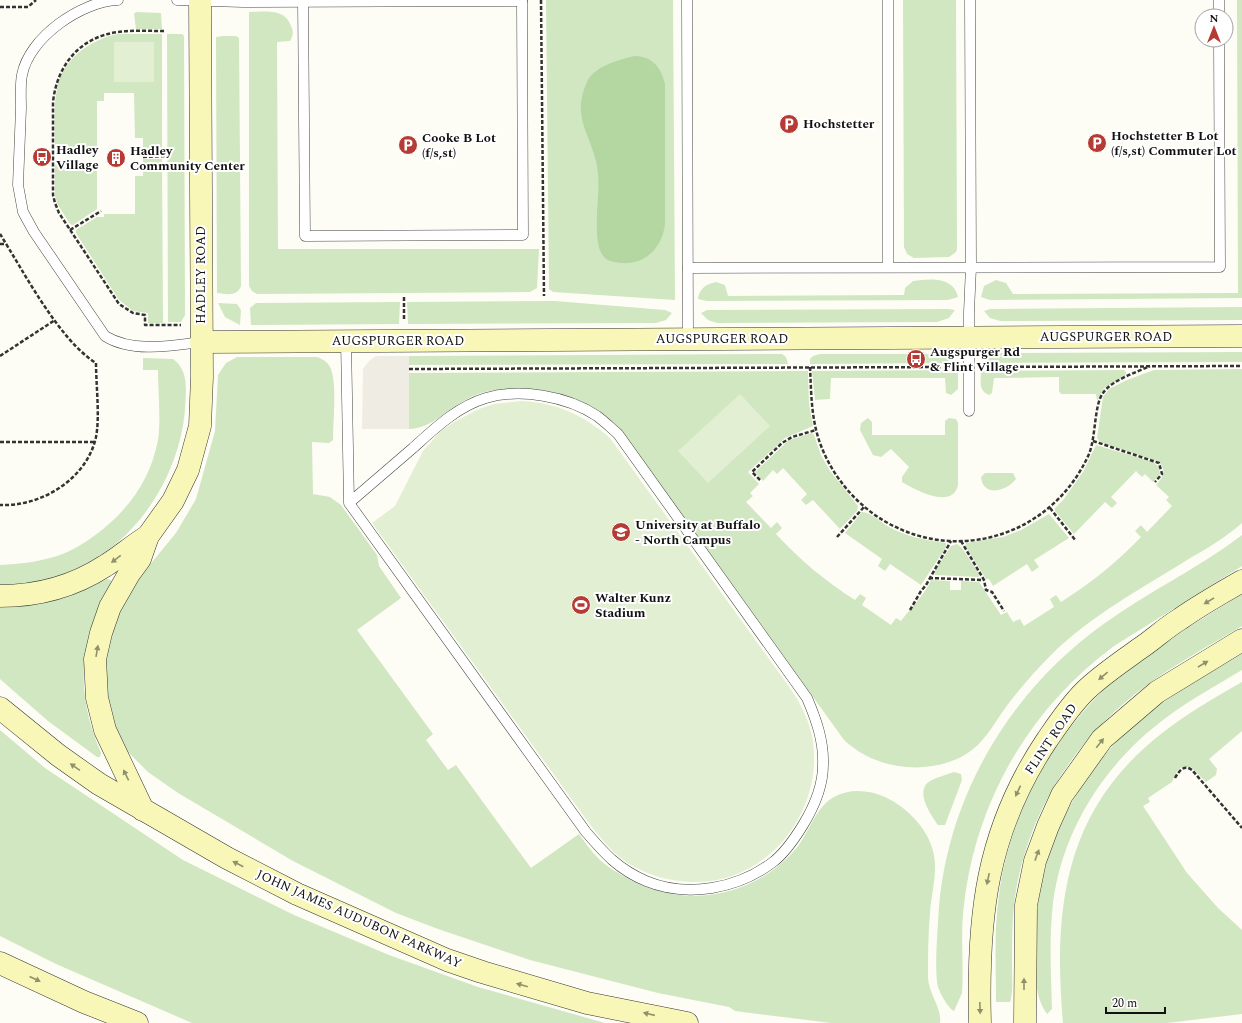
<svg xmlns="http://www.w3.org/2000/svg" width="1242" height="1023" viewBox="0 0 1242 1023" font-family="Spectral,serif">
<style>
.green{fill:#d0e7c1}
.forest{fill:#b4d6a1}
.pitch{fill:#e2efd2}
.plaza{fill:#efede3}
.lines{fill:none;stroke-linecap:round;stroke-linejoin:round}
.lane-casing{stroke:#444;stroke-width:11}
.secondary-casing{stroke:#333;stroke-width:23}
.path{stroke:#333;stroke-width:2.5;stroke-dasharray:4 2;stroke-linecap:butt}
.lane{stroke:#fff;stroke-width:10}
.secondary{stroke:#f8f7b7;stroke-width:22}
.oneway{fill:#90906c}
.labels{text-anchor:middle;dominant-baseline:central;stroke-width:4;stroke-linejoin:round;paint-order:stroke}
.poi-label{font-size:13px;font-weight:bold;fill:#111;stroke:#fff;text-anchor:start}
.street-label{font-size:13px;fill:#111;stroke:#fff}
</style>
<rect width="100%" height="100%" fill="#fefdf5"/>
<g class="green">
<path d="M 546,0 L 673,0 L 675,300 L 553,292 L 549,289 Z"/>
<path d="M 903,0 L 956,0 L 957,249 L 956,252 L 949,257 L 914,258 L 907,254 L 904,247 Z"/>
<path d="M 1237,0 L 1242,0 L 1242,298 L 990,300 L 981,297 L 984,286 L 996,280 L 1006,283 L 1013,294 L 1238,293 Z"/>
<path d="M 136,12 L 161,13 L 162,29 L 136,29 L 134,14 Z"/>
<path d="M 249,12 C 264,12 285,8 291,26 C 294,32 293,36 290,41 L 277,42 L 278,249 L 539,249 L 537,288 L 530,292 L 257,294 L 252,291 L 249,286 Z"/>
<path d="M 118,34 L 162,34 L 162,154 L 143,154 L 143,138 L 135,138 L 134,93 L 104,93 L 104,101 L 97,101 L 97,148 L 55,148 C 55,129 53,108 57,89 C 62,60 90,39 118,34 Z"/>
<path d="M 167,34 L 182,34 L 184,36 L 185,315 L 181,322 L 168,322 Z"/>
<path d="M 223,36 L 236,36 L 239,38 L 241,286 C 237,297 226,294 217,293 L 216,37 Z"/>
<path d="M 143,159 L 162,159 L 163,323 L 148,323 L 148,313 L 133,311 L 119,300 L 76,233 L 76,230 L 97,217 L 104,217 L 104,214 L 135,214 L 135,176 L 143,176 Z"/>
<path d="M 55,165 L 97,165 L 97,209 L 73,225 L 70,224 L 58,205 L 55,196 Z"/>
<path d="M 913,281 C 930,279 953,276 958,297 L 948,300 L 707,301 L 698,299 C 699,289 706,284 716,282 L 725,285 L 728,296 L 904,295 L 905,288 Z"/>
<path d="M 555,301 L 665,310 L 672,313 L 666,320 L 656,323 L 408,324 L 407,302 Z"/>
<path d="M 400,302 L 399,324 L 251,325 L 250,308 L 256,303 Z"/>
<path d="M 218,303 L 237,304 L 241,310 L 240,325 L 225,317 Z"/>
<path d="M 1242,307 L 1242,320 L 1000,321 L 990,318 L 984,311 L 990,309 Z"/>
<path d="M 948,309 L 955,310 L 949,318 L 937,322 L 717,323 L 708,320 L 701,313 L 707,310 Z"/>
<path d="M 1242,352 L 1242,362 L 983,363 L 990,355 L 1000,353 Z"/>
<path d="M 782,354 L 786,357 L 788,364 L 409,365 L 409,356 Z"/>
<path d="M 820,354 L 942,354 L 951,356 L 956,363 L 810,364 L 810,359 L 813,356 Z"/>
<path d="M 237,357 L 317,357 C 323,359 329,363 331,369 C 337,386 333,421 333,440 L 329,443 L 312,442 L 313,494 L 330,497 L 341,505 L 377,555 L 379,566 L 401,598 L 357,630 L 433,734 L 426,740 L 448,770 L 456,765 L 531,868 L 579,834 C 585,842 591,851 598,858 C 607,867 618,873 629,879 C 683,909 752,898 794,851 C 809,835 814,808 834,797 C 850,788 869,790 885,797 C 911,809 936,837 935,867 C 935,882 931,898 930,913 C 928,935 928,957 928,978 C 929,994 942,1008 940,1023 L 831,1023 L 735,1011 L 729,1007 L 658,993 L 530,960 L 438,929 L 396,913 L 293,861 L 178,793 L 148,772 L 125,749 L 105,708 L 101,670 L 117,610 L 143,573 L 176,533 L 196,499 L 215,431 L 218,375 L 226,363 Z"/>
<path d="M 143,358 L 173,359 C 189,370 186,391 185,409 C 180,474 138,542 76,569 C 52,580 27,585 0,586 L 0,565 C 20,564 38,562 57,556 C 70,552 83,544 94,536 C 128,511 150,481 158,440 C 161,422 158,389 158,370 L 143,370 Z"/>
<path d="M 1242,369 L 1242,523 C 1225,538 1206,549 1187,560 C 1141,589 1090,616 1051,655 C 1036,670 1022,686 1009,703 C 992,725 984,747 957,759 C 919,775 874,768 844,740 L 626,437 C 596,403 557,386 511,389 C 495,389 480,392 467,399 C 447,409 431,429 409,429 L 409,373 L 808,371 L 809,404 L 813,426 L 785,438 L 748,472 L 759,484 L 750,493 L 753,496 L 746,502 L 771,528 L 777,522 L 782,528 L 776,534 C 800,560 825,581 855,600 L 860,594 L 866,598 L 862,605 L 891,625 L 896,618 L 901,621 C 910,609 926,593 931,580 L 950,581 L 950,590 L 961,590 L 961,581 L 979,582 L 1001,615 L 1007,612 L 1013,622 L 1020,619 L 1024,626 L 1054,607 L 1050,599 L 1056,595 L 1061,602 C 1091,583 1116,563 1141,537 L 1135,531 L 1141,525 L 1147,532 L 1172,506 L 1166,500 L 1169,497 L 1156,485 C 1163,477 1167,471 1159,462 L 1100,442 L 1097,438 L 1103,397 L 1109,389 L 1127,380 L 1154,370 Z"/>
<path d="M 958,370 L 958,389 L 951,395 L 946,393 L 945,378 L 831,378 L 830,399 L 815,400 L 812,371 Z"/>
<path d="M 1124,370 L 1126,372 L 1125,376 L 1104,388 L 1097,401 L 1096,394 L 1061,394 L 1059,391 L 1059,377 L 994,378 L 992,393 L 989,395 C 978,391 981,381 981,371 Z"/>
<path d="M 868,418 L 872,422 L 872,435 L 945,435 L 945,421 L 949,418 L 956,419 L 958,423 L 958,485 C 953,510 915,490 902,482 L 902,477 L 909,467 L 891,449 L 881,457 L 873,455 L 860,430 L 861,423 Z"/>
<path d="M 812,433 L 814,435 L 821,455 L 830,471 L 858,506 L 857,511 L 840,529 L 813,500 L 806,505 L 801,500 L 807,494 L 783,468 L 777,474 L 773,470 L 763,481 L 755,472 L 789,440 Z"/>
<path d="M 1096,445 L 1153,462 L 1159,467 L 1160,474 L 1153,482 L 1145,474 L 1142,477 L 1136,471 L 1111,497 L 1117,503 L 1112,508 L 1105,502 L 1074,534 L 1055,511 L 1055,508 L 1064,499 L 1083,472 Z"/>
<path d="M 985,473 L 1013,473 L 1016,479 C 1007,491 983,498 981,477 Z"/>
<path d="M 862,512 C 870,512 882,523 889,527 C 907,537 926,540 946,543 L 946,547 L 921,585 L 890,564 L 885,571 L 878,566 L 882,559 L 845,533 Z"/>
<path d="M 1049,514 L 1069,538 L 1034,560 L 1039,567 L 1032,572 L 1027,564 L 993,586 L 989,579 L 986,579 L 966,547 L 966,543 L 1003,537 L 1021,530 Z"/>
<path d="M 1242,535 L 1242,566 L 1114,646 C 1029,709 976,801 964,905 C 960,935 964,964 962,993 L 954,1011 L 952,1010 C 946,1004 941,995 938,987 C 934,972 938,925 939,907 C 949,792 1012,689 1105,623 C 1149,591 1199,568 1242,535 Z"/>
<path d="M 957,544 L 962,548 L 979,574 L 979,577 L 935,575 L 934,572 L 951,546 Z"/>
<path d="M 107,579 L 111,580 L 112,584 C 78,643 75,691 101,753 L 100,757 L 97,757 L 48,721 L 0,679 L 0,608 C 39,606 72,596 107,579 Z"/>
<path d="M 1242,594 L 1242,626 C 1210,645 1177,663 1147,685 C 1077,736 1028,810 1015,897 C 1012,919 1012,943 1012,966 C 1012,977 1013,988 1011,999 L 1010,1002 L 996,1002 C 996,969 994,936 998,903 C 1008,804 1067,713 1144,654 C 1155,646 1167,641 1178,634 C 1199,621 1221,607 1242,594 Z"/>
<path d="M 1242,654 L 1242,670 C 1217,685 1191,699 1167,717 C 1107,761 1063,827 1053,903 C 1049,938 1051,974 1052,1009 L 1047,1014 C 1032,993 1036,965 1036,940 C 1035,858 1074,778 1135,724 C 1167,696 1206,676 1242,654 Z"/>
<path d="M 1242,682 L 1242,731 L 1209,759 L 1217,769 L 1216,775 L 1206,782 L 1191,767 L 1182,767 L 1177,771 L 1172,782 L 1148,798 L 1150,802 L 1143,806 L 1187,873 L 1218,908 L 1242,930 L 1242,1014 L 1167,1023 L 1063,1023 C 1053,908 1064,810 1161,734 C 1186,714 1214,698 1242,682 Z"/>
<path d="M 0,730 L 45,768 L 183,860 L 294,915 L 389,955 L 478,987 L 605,1023 L 192,1023 L 56,964 L 0,936 Z"/>
<path d="M 954,772 L 961,774 L 962,780 L 945,825 L 938,825 C 931,815 914,791 930,781 C 937,777 946,775 954,772 Z"/>
</g>
<path class="forest" d="M 634,56 C 652,56 661,67 665,84 L 665,223 C 663,247 646,265 621,263 C 616,262 608,262 604,257 C 595,247 597,225 597,213 C 598,195 600,178 596,161 C 588,130 572,116 587,82 C 594,66 619,60 634,56 Z"/>
<g class="pitch">
<rect x="114" y="42" width="40" height="40"/>
<path d="M 740,394 L 770,426 L 708,483 L 678,451 Z"/>
<path d="M 520,401 C 555,402 584,415 610,438 L 790,688 C 801,704 810,722 813,741 C 823,814 766,885 691,882 C 666,881 643,874 622,859 C 610,850 601,838 591,826 L 372,523 L 395,506 L 423,451 L 440,432 L 454,422 L 479,409 L 494,404 Z"/>
</g>
<path class="plaza" d="M 376,356 L 409,356 L 409,429 L 362,429 L 363,369 L 369,361 Z"/>
<g class="lines">
<g class="lane-casing">
<g id="lane">
<path d="M 118,0 C 82,1 29,37 22,75 C 20,85 21,98 21,108 C 20,134 19,159 18,185 L 23,212 L 34,232 L 105,336 C 132,353 171,346 201,342"/>
<path d="M 177,0 L 243,2 L 522,1"/>
<path d="M 303,0 L 305,236 L 523,235 L 522,0"/>
<path d="M 687,0 L 688,339"/>
<path d="M 888,0 L 888,267"/>
<path d="M 1219,0 L 1219,16"/>
<path d="M 688,268 L 1220,267 L 1219,40"/>
<path d="M 346,341 L 349,503 L 586,832 C 605,854 618,869 646,881 C 687,898 738,889 773,862 C 785,853 795,838 803,825 C 814,807 823,786 823,765 C 824,741 816,719 807,698 L 618,434 C 611,428 604,421 597,416 C 567,396 520,388 486,398 C 458,406 434,429 413,448 C 392,466 370,485 349,503"/>
<path d="M 969,411 L 969,312 L 971,267 L 970,0"/>
</g>
</g>
<g class="secondary-casing">
<g id="secondary">
<path d="M 201,342 L 1242,336"/>
<path d="M 0,596 C 37,596 74,586 105,566 C 120,557 133,545 148,536"/>
<path d="M 0,708 L 58,755 L 99,784 L 227,858 L 297,894 L 447,960 L 482,972 L 587,1003 L 687,1023"/>
<path d="M 143,810 L 105,730 L 97,698 L 95,659 L 101,633 L 110,607 L 129,574 L 140,559 L 148,536 L 173,501 L 188,470 L 200,426 L 202,377 L 200,0"/>
<path d="M 0,963 L 84,1002 L 137,1023"/>
<path d="M 980,1023 C 977,917 986,831 1047,740 C 1058,724 1070,706 1084,692 C 1100,676 1120,663 1139,649 C 1153,640 1165,628 1180,619 C 1200,605 1221,593 1242,581"/>
<path d="M 1025,1023 L 1026,905 L 1035,861 L 1048,826 L 1062,795 L 1102,739 L 1157,692 L 1242,640"/>
</g>
</g>
<g class="path">
<path d="M 541,0 L 544,296"/>
<path d="M 0,7 L 28,7 L 36,0"/>
<path d="M 164,31 C 149,31 133,30 118,32 C 80,37 57,65 53,102 L 53,195 L 55,203 L 59,213 L 119,304 L 133,313 L 145,315 L 145,325 L 181,325"/>
<path d="M 143,157 L 165,156"/>
<path d="M 70,230 L 101,211"/>
<path d="M 0,234 C 24,272 59,340 96,363 C 96,385 100,417 96,437 C 87,479 41,507 0,505"/>
<path d="M 0,244 L 6,244"/>
<path d="M 404,297 L 404,320"/>
<path d="M 0,356 L 55,320"/>
<path d="M 810,367 C 811,386 811,406 815,425 C 823,465 851,502 886,522 C 961,565 1054,533 1089,454 C 1096,437 1094,405 1103,393 C 1112,380 1135,373 1150,366"/>
<path d="M 984,367 L 1242,366"/>
<path d="M 409,369 L 955,367"/>
<path d="M 1093,441 L 1159,463 L 1162,474 L 1155,482"/>
<path d="M 0,442 L 94,442"/>
<path d="M 760,480 L 752,472 L 782,443 L 792,437 L 816,430"/>
<path d="M 1050,508 L 1076,541"/>
<path d="M 837,537 L 864,507"/>
<path d="M 961,541 L 984,580 L 986,590 L 992,592 L 1004,611"/>
<path d="M 929,578 L 984,580"/>
<path d="M 910,610 L 921,591 L 926,585 L 951,541"/>
<path d="M 1175,778 C 1179,771 1184,764 1192,770 L 1242,828"/>
</g>
<use href="#lane" class="lane"/>
<use href="#secondary" class="secondary"/>
</g>
<defs><path id="oneway-solid" d="M-6-.8H1V-3.2L6.5 0L1 3.2V.8H-6Z"/></defs>
<g class="oneway">
<use href="#oneway-solid" transform="translate(116 559) rotate(142)"/>
<use href="#oneway-solid" transform="translate(1209 601) rotate(149)"/>
<use href="#oneway-solid" transform="translate(97 651) rotate(-80)"/>
<use href="#oneway-solid" transform="translate(1203 664) rotate(-31)"/>
<use href="#oneway-solid" transform="translate(1103 676) rotate(140)"/>
<use href="#oneway-solid" transform="translate(1100 743) rotate(-51)"/>
<use href="#oneway-solid" transform="translate(75 767) rotate(-145)"/>
<use href="#oneway-solid" transform="translate(126 775) rotate(-116)"/>
<use href="#oneway-solid" transform="translate(1018 791) rotate(115)"/>
<use href="#oneway-solid" transform="translate(1037 855) rotate(-70)"/>
<use href="#oneway-solid" transform="translate(238 864) rotate(-153)"/>
<use href="#oneway-solid" transform="translate(988 879) rotate(102)"/>
<use href="#oneway-solid" transform="translate(35 979) rotate(25)"/>
<use href="#oneway-solid" transform="translate(1024 984) rotate(-90)"/>
<use href="#oneway-solid" transform="translate(522 985) rotate(-164)"/>
<use href="#oneway-solid" transform="translate(980 1008) rotate(88)"/>
<use href="#oneway-solid" transform="translate(649 1014) rotate(-167)"/>
</g>
<defs>
<g id="parking-disc" transform="scale(1)"><circle r="9.5" fill="#b53b34" stroke="#fff"/><path d="M-3.5-5.5H1a3.5 3.5 0 0 1 0 7H-1V5.5H-3.5ZM-1-3.4V-.6H.8a1.4 1.4 0 0 0 0-2.8Z" fill="#fff"/></g>
<g id="bus-disc" transform="scale(1)"><circle r="9.5" fill="#b53b34" stroke="#fff"/><path d="M-5-6H5V4H4V6H2V4H-2V6H-4V4H-5ZM-3.5-4V0h7V-4ZM-3.5 1.2v1.5H-2V1.2ZM2 1.2v1.5H3.5V1.2Z" fill="#fff"/></g>
<g id="building-disc" transform="scale(1)"><circle r="9.5" fill="#b53b34" stroke="#fff"/><path d="M-4-6H4V6H1V3H-1V6H-4ZM-2.5-4.3h1.7v1.8h-1.7ZM.8-4.3h1.7v1.8H.8ZM-2.5-1h1.7V.8h-1.7ZM.8-1h1.7V.8H.8Z" fill="#fff"/></g>
<g id="university-disc" transform="scale(1)"><circle r="9.5" fill="#b53b34" stroke="#fff"/><path d="M0-5L7-2L0 1L-7-2ZM-4 1L0 2.5L4 1V4Q0 6-4 4Z" fill="#fff"/></g>
<g id="stadium-disc" transform="scale(1)"><circle r="9.5" fill="#b53b34" stroke="#fff"/><path d="M0-5a6.5 5 0 1 0 0 10a6.5 5 0 1 0 0-10ZM-3.5-1.8h7v3.6h-7Z" fill="#fff"/></g>
</defs>
<g fill-rule="evenodd">
<use href="#parking-disc" x="789" y="124"/>
<use href="#parking-disc" x="1097" y="143"/>
<use href="#parking-disc" x="408" y="145"/>
<use href="#bus-disc" x="42" y="157"/>
<use href="#building-disc" x="116" y="158"/>
<use href="#bus-disc" x="916" y="359"/>
<use href="#university-disc" x="621" y="532"/>
<use href="#stadium-disc" x="581" y="605"/>
</g>
<g class="labels">
<g class="poi-label">
<text x="803" y="124">Hochstetter</text>
<text x="1111" y="136">Hochstetter B Lot<tspan x="1111" dy="15">(f/s,st) Commuter Lot</tspan></text>
<text x="422" y="138">Cooke B Lot<tspan x="422" dy="15">(f/s,st)</tspan></text>
<text x="56" y="150">Hadley<tspan x="56" dy="15">Village</tspan></text>
<text x="130" y="151">Hadley<tspan x="130" dy="15">Community Center</tspan></text>
<text x="930" y="352">Augspurger Rd<tspan x="930" dy="15">&amp; Flint Village</tspan></text>
<text x="635" y="525">University at Buffalo<tspan x="635" dy="15">- North Campus</tspan></text>
<text x="595" y="598">Walter Kunz<tspan x="595" dy="15">Stadium</tspan></text>
</g>
<g class="street-label">
<text transform="translate(201 275) rotate(-90)">HADLEY ROAD</text>
<text x="1106" y="337">AUGSPURGER ROAD</text>
<text x="722" y="339">AUGSPURGER ROAD</text>
<text x="398" y="341">AUGSPURGER ROAD</text>
<text transform="translate(1051 739) rotate(-56)">FLINT ROAD</text>
<text transform="translate(359 919) rotate(24)">JOHN JAMES AUDUBON PARKWAY</text>
</g>
</g>
<g transform="translate(1214 28)"><circle r="19" fill="#ffffff" stroke="#a0a0a0"/>
<path d="M0-3L7 15L0 10L-7 15Z" fill="#b53b34"/>
<text y="-6" font-size="11" font-weight="bold" text-anchor="middle" fill="#111111">N</text>
</g>
<path d="M1106 1007v6h59v-6" fill="none" stroke="#111111" stroke-width="2"/>
<text x="1112" y="1007" font-size="12" fill="#111111" stroke="#ffffff" stroke-width="3" paint-order="stroke">20 m</text>
</svg>
